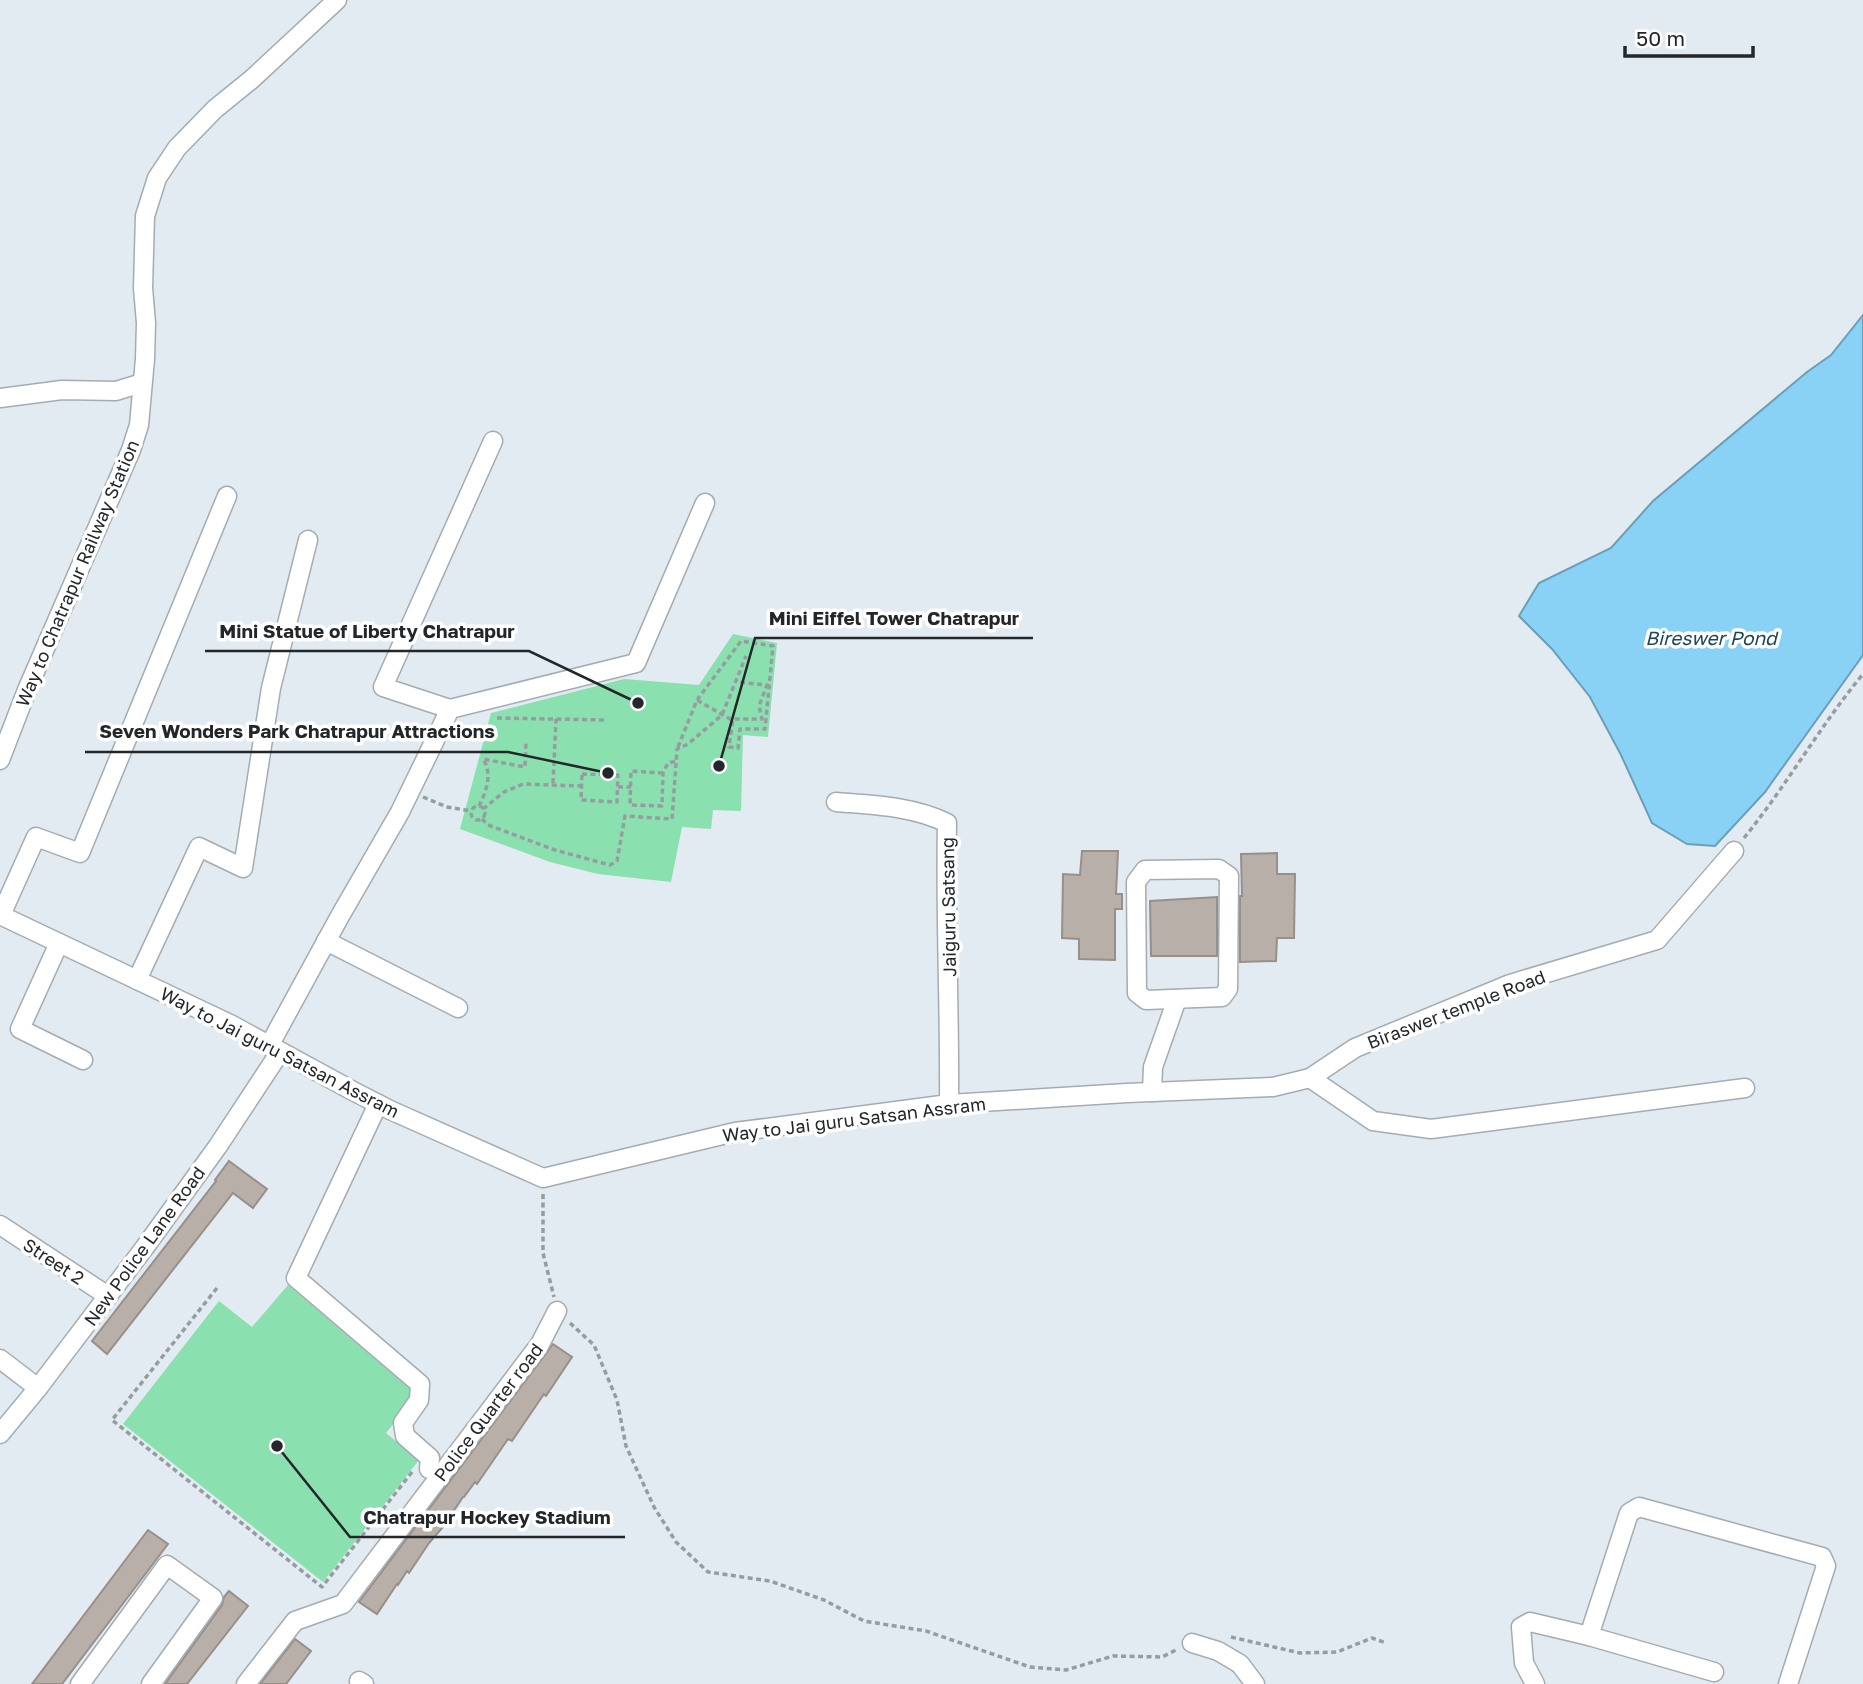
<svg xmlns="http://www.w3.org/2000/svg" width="1863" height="1684" viewBox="0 0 1863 1684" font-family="'Golos Text',sans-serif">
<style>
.green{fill:#8ae0ae}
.water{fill:#89d2f6;stroke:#6b9fb8;stroke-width:2}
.building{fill:#b8afa9;stroke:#978f8a;stroke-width:2}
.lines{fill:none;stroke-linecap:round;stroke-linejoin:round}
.minor-casing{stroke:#a4acb2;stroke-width:21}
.path{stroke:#969da1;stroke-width:3.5;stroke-dasharray:5 3.5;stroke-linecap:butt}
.minor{stroke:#fff;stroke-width:18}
.labels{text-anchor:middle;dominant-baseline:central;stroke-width:7;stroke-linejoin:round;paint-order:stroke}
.street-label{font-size:18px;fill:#242729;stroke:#fff}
.water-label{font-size:19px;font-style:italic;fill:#1c4659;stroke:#fff}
.leader{fill:none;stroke:#242729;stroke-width:2.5}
.callout-dot{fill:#242729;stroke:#fff;stroke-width:2.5}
.callout-label{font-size:19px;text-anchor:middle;font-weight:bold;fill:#242729;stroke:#fff;stroke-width:7;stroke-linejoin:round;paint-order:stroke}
</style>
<rect width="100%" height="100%" fill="#e2ebf1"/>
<g class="green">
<path d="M 733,634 L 777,643 L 768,737 L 743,735 L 741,811 L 713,810 L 711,829 L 682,827 L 671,882 L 598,874 L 550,862 L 460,829 L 491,713 L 624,679 L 699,685 Z"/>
<path d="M 288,1285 L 417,1395 L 386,1433 L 419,1460 L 323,1582 L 123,1424 L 219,1301 L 252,1327 Z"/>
</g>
<path class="water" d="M 1863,315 L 1863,655 L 1765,792 L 1715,846 L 1687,844 L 1652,823 L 1621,755 L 1590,697 L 1552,649 L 1519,616 L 1539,583 L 1611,548 L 1653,501 L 1807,372 L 1831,355 Z"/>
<g class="building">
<path d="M 1082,851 L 1118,851 L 1116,894 L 1122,894 L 1122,909 L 1115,909 L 1115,960 L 1079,959 L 1079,939 L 1062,938 L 1063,874 L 1080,875 Z"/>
<path d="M 1277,853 L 1277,874 L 1295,874 L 1294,938 L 1277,938 L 1276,961 L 1240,962 L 1240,896 L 1242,896 L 1241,854 Z"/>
<path d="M 1217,897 L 1217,956 L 1151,956 L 1150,901 Z"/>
<path d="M 229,1161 L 267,1189 L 253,1208 L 233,1193 L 107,1354 L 92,1341 L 216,1181 L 215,1180 Z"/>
<path d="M 553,1344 L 572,1357 L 546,1396 L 544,1394 L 512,1441 L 508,1439 L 477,1484 L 475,1482 L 464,1497 L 463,1497 L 443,1527 L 429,1543 L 409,1573 L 407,1571 L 398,1585 L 397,1584 L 377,1614 L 359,1602 Z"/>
<path d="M 148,1530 L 168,1544 L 62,1684 L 32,1684 Z"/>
<path d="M 229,1591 L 248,1606 L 187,1684 L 165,1684 L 222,1605 L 224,1597 Z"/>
<path d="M 295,1639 L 311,1651 L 286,1684 L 260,1684 Z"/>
</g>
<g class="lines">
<g class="minor-casing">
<g id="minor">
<path d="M 0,398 L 62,390 L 116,391 L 142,383"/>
<path d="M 450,709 L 383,687 L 493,441"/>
<path d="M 0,760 L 27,690 L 131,450 L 139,425 L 145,359 L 146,323 L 143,288 L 145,216 L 157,178 L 177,148 L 215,109 L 252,79 L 337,0"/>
<path d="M 836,802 C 873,805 913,806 947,823 C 945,917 950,1011 949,1104"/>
<path d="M 1219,869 L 1229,876 L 1228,989 L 1222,997 L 1146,1000 L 1137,993 L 1136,882 L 1145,870 Z"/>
<path d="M 0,915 L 232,1025 L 353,1091 L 390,1110 L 543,1178 L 735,1132 L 949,1104 L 1127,1093 L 1273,1087 L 1310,1078 L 1355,1048 L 1510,984 L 1657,940 L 1734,851"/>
<path d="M 1,915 L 36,837 L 80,853 L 227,496"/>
<path d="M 326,941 L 458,1008"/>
<path d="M 59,943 L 20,1029 L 83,1060"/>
<path d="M 137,980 L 199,847 L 243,868 L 271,688 L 308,540"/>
<path d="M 269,1046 L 340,916 L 400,812 L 450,709 L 636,663 L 705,503"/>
<path d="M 1310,1078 L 1373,1121 L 1431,1129 L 1745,1088"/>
<path d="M 1152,1092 L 1153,1067 L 1177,999"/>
<path d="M 378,1104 L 296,1278 L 420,1384 L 419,1400 L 403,1423 L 405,1436 L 430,1458 L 429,1469"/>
<path d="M 0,1225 L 108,1296"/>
<path d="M 0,1359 L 38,1388"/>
<path d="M 0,1434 L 38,1388 L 145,1247 L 218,1146 L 280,1052"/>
<path d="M 1192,1643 L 1218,1651 L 1240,1664 L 1255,1684"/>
<path d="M 1714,1672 L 1589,1636 L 1629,1513 L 1639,1507 L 1822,1557 L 1826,1566 L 1788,1684"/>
<path d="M 359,1681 L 364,1684"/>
<path d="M 80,1684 L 167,1565 L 213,1598 L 151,1684"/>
<path d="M 246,1684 L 295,1621 L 343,1604 L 540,1344 L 557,1311"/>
<path d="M 1535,1684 L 1524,1663 L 1521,1627 L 1530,1622 L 1589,1636"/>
</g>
</g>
<g class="path">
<path d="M 697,700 L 741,641 L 773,646 L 765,729 L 740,729 L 738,748 L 729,747 L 733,719"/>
<path d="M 497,718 L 604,720"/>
<path d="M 678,747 L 697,700 L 730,719 L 762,719 L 759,706 L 767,685 L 737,682"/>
<path d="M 663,773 L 631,771 L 630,805 L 662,806 L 663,773 L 668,763 L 676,761"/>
<path d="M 582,774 L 618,775 L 617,802 L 581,800 Z"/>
<path d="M 553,783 L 556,719"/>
<path d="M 618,787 L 631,787"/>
<path d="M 423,797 L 447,807 L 471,811"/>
<path d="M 479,806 C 486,792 493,774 483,759 L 525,767 L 526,742"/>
<circle cx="478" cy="813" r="7"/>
<path d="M 483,809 L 504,792 L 523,784 L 582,786"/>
<path d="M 482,819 L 488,825 L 555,850 L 610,865 L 617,861 L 625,816 L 672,819 L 677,749 L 688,744 L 722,715 L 746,656"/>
<path d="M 1744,838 C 1787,785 1820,726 1863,674"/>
<path d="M 543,1194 L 543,1253 L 554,1297"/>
<path d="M 217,1288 L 112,1420 L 322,1587 L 412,1472"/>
<path d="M 570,1323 L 594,1345 L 617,1400 L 626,1446 L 654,1507 L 676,1542 L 708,1572 L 770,1581 L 824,1600 L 864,1621 L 926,1631 L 1030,1667 L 1066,1670 L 1113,1656 L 1162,1657 L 1178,1649"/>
<path d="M 1231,1637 L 1300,1653 L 1337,1652 L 1372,1638 L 1386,1643"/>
</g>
<use href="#minor" class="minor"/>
</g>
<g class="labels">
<g class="street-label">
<text transform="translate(77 573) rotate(-67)">Way to Chatrapur Railway Station</text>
<text transform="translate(948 907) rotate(-91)">Jaiguru Satsang</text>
<text transform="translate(1456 1009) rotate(-21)">Biraswer temple Road</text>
<text transform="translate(280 1052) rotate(27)">Way to Jai guru Satsan Assram</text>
<text transform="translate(854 1119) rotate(-7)">Way to Jai guru Satsan Assram</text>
<text transform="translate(144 1246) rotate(-54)">New Police Lane Road</text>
<text transform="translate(54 1261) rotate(33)">Street 2</text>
<text transform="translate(488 1412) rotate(-53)">Police Quarter road</text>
</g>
<g class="water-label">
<text x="1711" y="637">Bireswer Pond</text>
</g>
</g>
<path class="leader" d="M719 766L755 638H1033M638 703L529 651H205M608 773L508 752H85M277 1446L350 1537H625"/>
<g class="callout-dot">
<circle cx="719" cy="766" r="7"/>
<circle cx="638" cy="703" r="7"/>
<circle cx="608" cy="773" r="7"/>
<circle cx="277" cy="1446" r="7"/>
</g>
<g class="callout-label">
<text x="894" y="625">Mini Eiffel Tower Chatrapur</text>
<text x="367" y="638">Mini Statue of Liberty Chatrapur</text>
<text x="297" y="738">Seven Wonders Park Chatrapur Attractions</text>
<text x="487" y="1524">Chatrapur Hockey Stadium</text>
</g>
<path d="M1625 46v10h128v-10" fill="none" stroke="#242729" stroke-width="3.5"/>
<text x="1636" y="46" font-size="21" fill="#242729" stroke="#ffffff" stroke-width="5" paint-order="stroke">50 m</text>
</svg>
